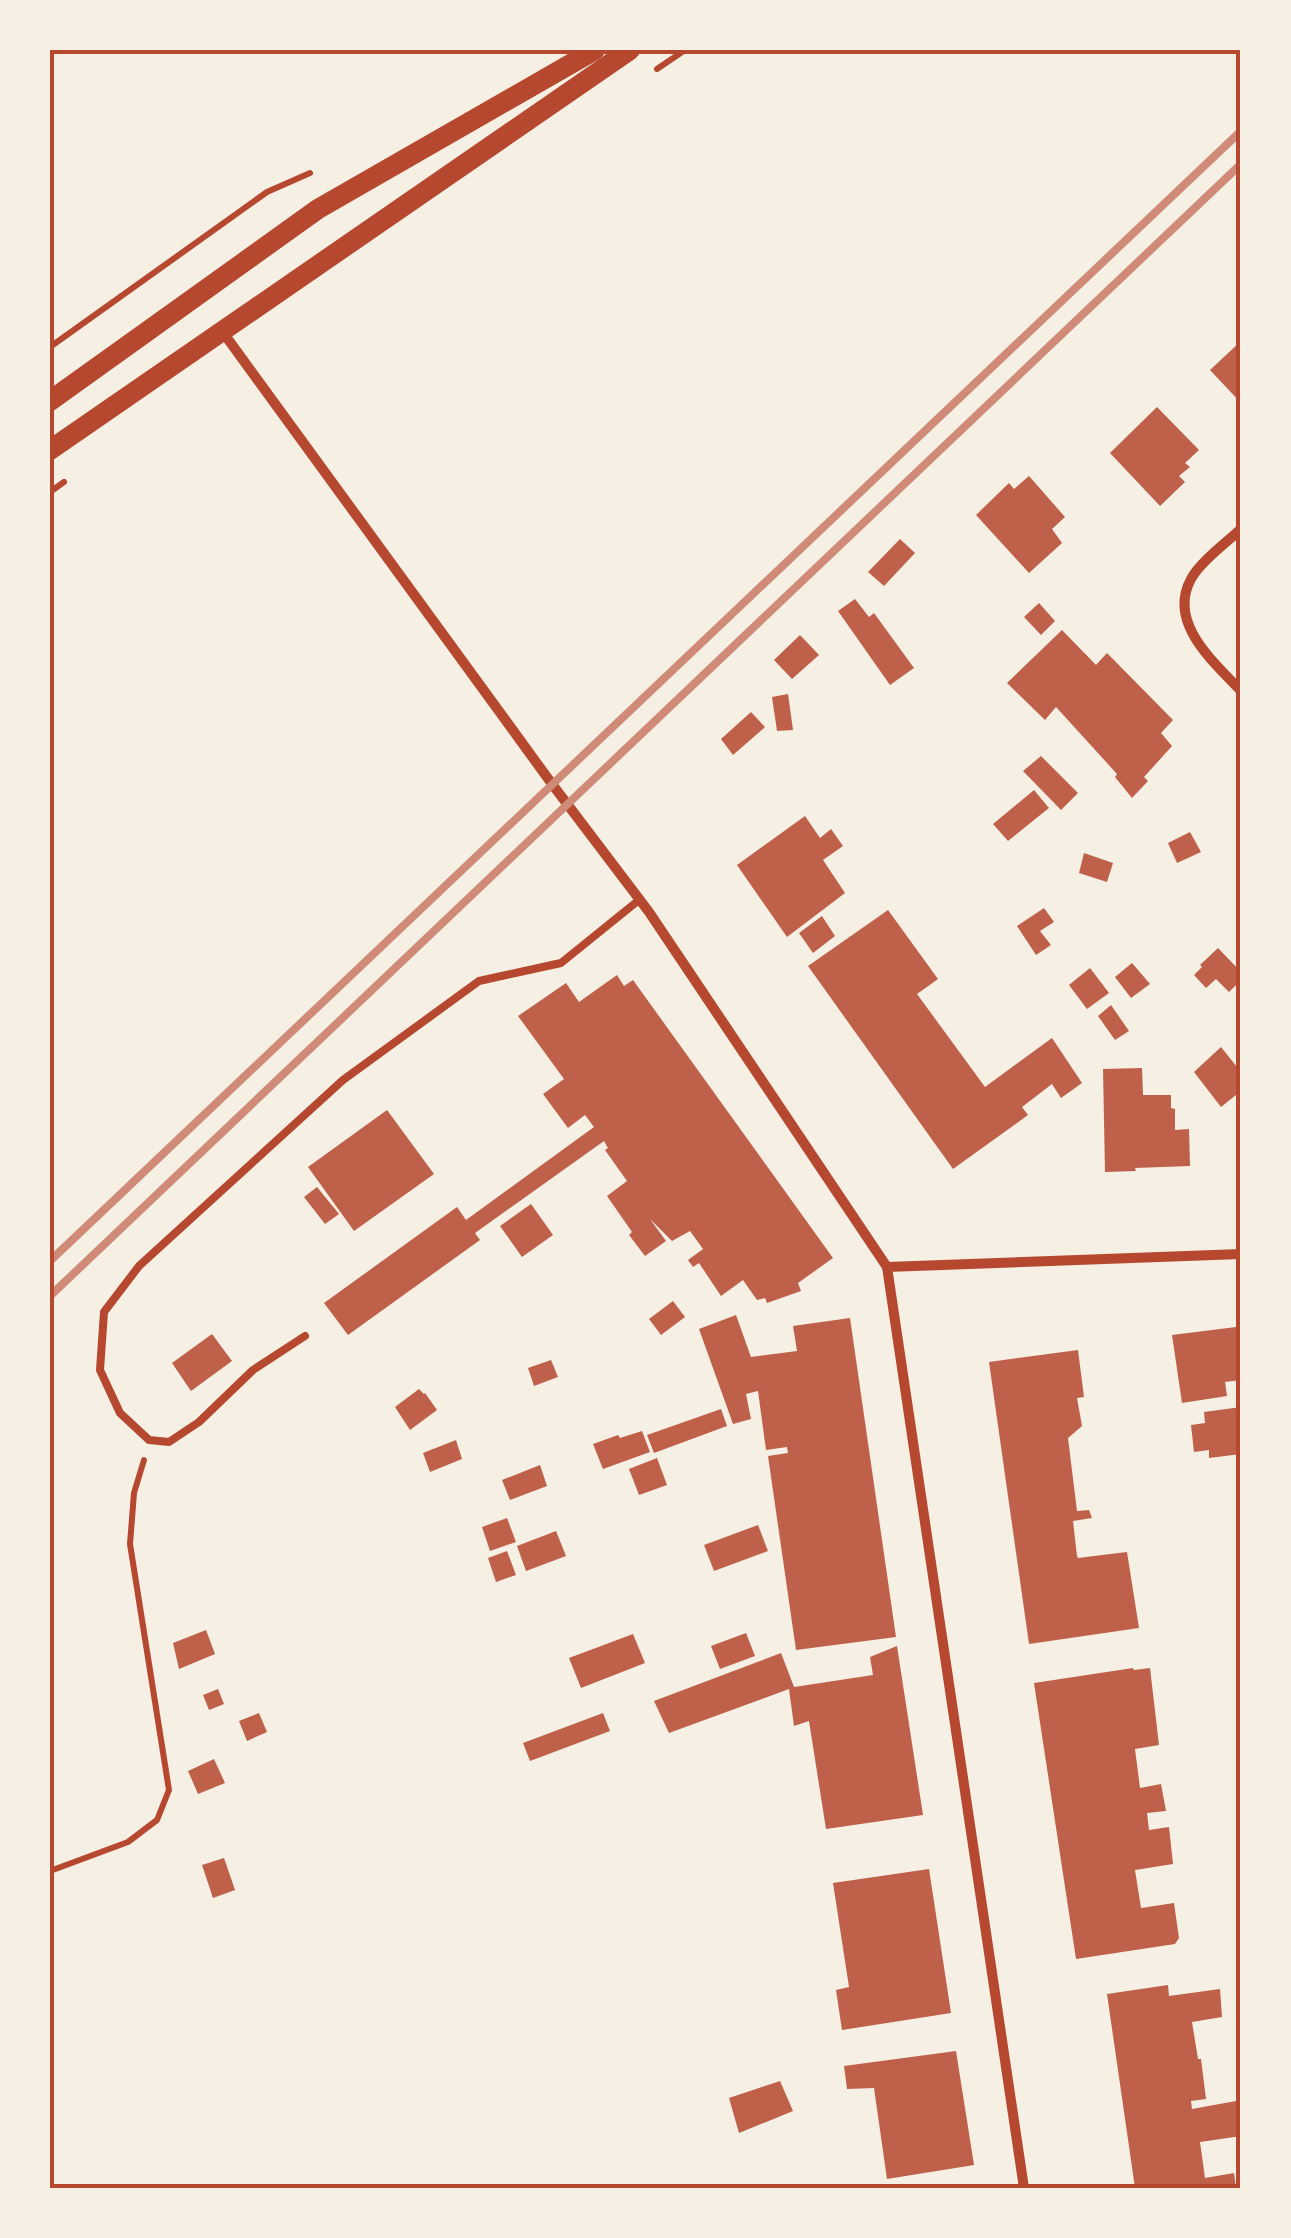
<svg xmlns="http://www.w3.org/2000/svg" width="1291" height="2238" viewBox="0 0 1291 2238" font-family="'Nunito Sans',sans-serif">
<style>
.building{fill:#bf614a}
.lines{fill:none;stroke-linecap:round;stroke-linejoin:round}
.path{stroke:#b5482f;stroke-width:6}
.service{stroke:#b5482f;stroke-width:8}
.minor{stroke:#b5482f;stroke-width:10}
.secondary{stroke:#b5482f;stroke-width:20}
.rail{stroke:#cf8b77;stroke-width:8}
.neatline{fill:none;stroke:#b5482f;stroke-width:4}
</style>
<rect width="100%" height="100%" fill="#f6efe4"/>
<g class="building">
<path d="M 1241,341 L 1241,403 L 1210,370 Z"/>
<path d="M 1157,407 L 1199,450 L 1185,463 L 1190,467 L 1179,476 L 1185,482 L 1160,506 L 1110,453 Z"/>
<path d="M 1029,476 L 1065,517 L 1052,529 L 1062,543 L 1029,573 L 976,515 L 1009,483 L 1014,489 Z"/>
<path d="M 900,539 L 915,553 L 884,586 L 868,572 Z"/>
<path d="M 855,599 L 869,617 L 874,613 L 914,668 L 890,685 L 838,611 Z"/>
<path d="M 1039,603 L 1055,621 L 1041,635 L 1024,617 Z"/>
<path d="M 1062,630 L 1096,665 L 1107,653 L 1173,720 L 1161,733 L 1172,746 L 1144,777 L 1148,781 L 1132,798 L 1115,777 L 1117,774 L 1056,707 L 1045,720 L 1007,683 Z"/>
<path d="M 800,635 L 819,655 L 792,679 L 774,660 Z"/>
<path d="M 788,694 L 793,730 L 777,731 L 772,697 Z"/>
<path d="M 751,712 L 765,727 L 733,755 L 721,739 Z"/>
<path d="M 1041,756 L 1078,793 L 1061,810 L 1023,771 Z"/>
<path d="M 1034,790 L 1049,808 L 1008,841 L 993,824 Z"/>
<path d="M 805,816 L 820,838 L 831,829 L 843,846 L 823,860 L 845,893 L 787,937 L 737,865 Z"/>
<path d="M 1190,832 L 1201,852 L 1177,863 L 1168,843 Z"/>
<path d="M 1084,853 L 1113,863 L 1107,882 L 1079,873 Z"/>
<path d="M 1044,908 L 1054,922 L 1040,931 L 1051,945 L 1036,955 L 1017,926 Z"/>
<path d="M 888,910 L 938,979 L 917,994 L 985,1087 L 1052,1038 L 1082,1083 L 1061,1098 L 1052,1084 L 1022,1107 L 1028,1115 L 953,1169 L 808,966 Z"/>
<path d="M 822,916 L 835,936 L 813,953 L 799,933 Z"/>
<path d="M 1218,948 L 1241,972 L 1241,980 L 1229,992 L 1216,979 L 1206,988 L 1194,975 L 1202,967 L 1200,965 Z"/>
<path d="M 1132,963 L 1150,984 L 1131,998 L 1115,977 Z"/>
<path d="M 1090,968 L 1109,993 L 1087,1009 L 1069,985 Z"/>
<path d="M 617,975 L 624,986 L 633,980 L 833,1258 L 798,1283 L 801,1291 L 767,1303 L 765,1298 L 757,1300 L 743,1280 L 721,1296 L 699,1263 L 693,1267 L 688,1260 L 703,1249 L 690,1231 L 672,1241 L 650,1219 L 666,1241 L 645,1256 L 629,1235 L 632,1232 L 607,1196 L 627,1181 L 605,1150 L 608,1148 L 604,1141 L 475,1233 L 480,1240 L 348,1335 L 324,1303 L 457,1207 L 466,1220 L 594,1127 L 585,1115 L 568,1128 L 543,1094 L 564,1079 L 518,1016 L 566,983 L 579,1002 Z"/>
<path d="M 1111,1005 L 1129,1031 L 1115,1040 L 1098,1016 Z"/>
<path d="M 1221,1047 L 1241,1072 L 1241,1091 L 1221,1107 L 1194,1072 Z"/>
<path d="M 1142,1068 L 1143,1095 L 1171,1095 L 1171,1108 L 1175,1109 L 1175,1130 L 1189,1129 L 1190,1166 L 1135,1168 L 1136,1171 L 1105,1172 L 1103,1069 Z"/>
<path d="M 387,1110 L 434,1174 L 354,1231 L 308,1167 Z"/>
<path d="M 317,1187 L 339,1214 L 325,1224 L 304,1197 Z"/>
<path d="M 531,1204 L 553,1235 L 522,1257 L 500,1226 Z"/>
<path d="M 673,1301 L 685,1317 L 661,1335 L 649,1319 Z"/>
<path d="M 736,1315 L 751,1357 L 797,1351 L 793,1326 L 850,1318 L 896,1637 L 796,1650 L 768,1456 L 788,1453 L 787,1447 L 766,1450 L 758,1391 L 746,1394 L 751,1419 L 733,1424 L 699,1329 Z"/>
<path d="M 1236,1327 L 1241,1356 L 1241,1380 L 1225,1382 L 1227,1396 L 1182,1403 L 1172,1335 Z"/>
<path d="M 212,1334 L 232,1361 L 191,1391 L 172,1363 Z"/>
<path d="M 1078,1350 L 1084,1397 L 1077,1398 L 1082,1426 L 1068,1438 L 1077,1511 L 1089,1510 L 1092,1518 L 1073,1521 L 1077,1556 L 1078,1558 L 1127,1552 L 1139,1628 L 1029,1644 L 989,1362 Z"/>
<path d="M 551,1360 L 558,1377 L 534,1386 L 528,1368 Z"/>
<path d="M 419,1389 L 424,1394 L 425,1393 L 437,1410 L 410,1430 L 395,1407 Z"/>
<path d="M 1241,1407 L 1241,1454 L 1209,1458 L 1209,1450 L 1194,1452 L 1191,1425 L 1205,1423 L 1204,1412 Z"/>
<path d="M 721,1409 L 727,1426 L 654,1453 L 647,1435 Z"/>
<path d="M 642,1431 L 650,1452 L 603,1469 L 593,1444 L 618,1435 L 620,1438 Z"/>
<path d="M 456,1440 L 462,1459 L 430,1472 L 423,1453 Z"/>
<path d="M 657,1458 L 667,1485 L 639,1495 L 629,1469 Z"/>
<path d="M 540,1465 L 547,1486 L 510,1500 L 502,1480 Z"/>
<path d="M 507,1518 L 516,1542 L 490,1551 L 482,1527 Z"/>
<path d="M 758,1525 L 768,1551 L 714,1571 L 704,1545 Z"/>
<path d="M 556,1531 L 566,1556 L 526,1571 L 517,1546 Z"/>
<path d="M 507,1551 L 516,1575 L 496,1582 L 488,1558 Z"/>
<path d="M 206,1630 L 215,1654 L 179,1669 L 173,1643 Z"/>
<path d="M 746,1633 L 755,1656 L 720,1669 L 711,1646 Z"/>
<path d="M 633,1634 L 645,1663 L 581,1688 L 569,1658 Z"/>
<path d="M 897,1646 L 923,1815 L 826,1829 L 809,1721 L 794,1726 L 789,1689 L 669,1733 L 654,1701 L 781,1653 L 794,1687 L 873,1675 L 870,1657 Z"/>
<path d="M 1133,1668 L 1134,1670 L 1150,1668 L 1159,1745 L 1135,1749 L 1140,1788 L 1161,1784 L 1166,1811 L 1147,1813 L 1149,1830 L 1169,1827 L 1173,1864 L 1135,1870 L 1141,1908 L 1174,1903 L 1179,1938 L 1175,1944 L 1076,1959 L 1034,1683 Z"/>
<path d="M 218,1689 L 224,1704 L 209,1710 L 203,1695 Z"/>
<path d="M 259,1713 L 267,1732 L 247,1741 L 239,1721 Z"/>
<path d="M 603,1713 L 610,1731 L 530,1761 L 523,1743 Z"/>
<path d="M 214,1759 L 225,1783 L 198,1794 L 188,1771 Z"/>
<path d="M 224,1858 L 235,1890 L 213,1898 L 202,1865 Z"/>
<path d="M 929,1869 L 951,2013 L 842,2030 L 836,1990 L 849,1987 L 833,1883 Z"/>
<path d="M 1168,1985 L 1169,1996 L 1220,1989 L 1222,2017 L 1192,2022 L 1198,2059 L 1201,2059 L 1206,2099 L 1191,2101 L 1192,2109 L 1236,2101 L 1241,2136 L 1200,2142 L 1205,2178 L 1234,2173 L 1236,2188 L 1135,2188 L 1107,1994 Z"/>
<path d="M 956,2051 L 974,2165 L 887,2179 L 874,2088 L 847,2089 L 844,2066 Z"/>
<path d="M 780,2081 L 793,2111 L 739,2133 L 729,2098 Z"/>
</g>
<g class="lines">
<g class="path">
<path d="M 657,69 L 685,50"/>
<path d="M 50,347 L 267,192 L 310,173"/>
<path d="M 50,492 L 64,482"/>
<path d="M 50,1871 L 128,1842 L 157,1820 L 169,1790 L 130,1544 L 134,1493 L 144,1460"/>
</g>
<path class="service" d="M 305,1336 L 253,1370 L 199,1422 L 169,1442 L 149,1440 L 120,1413 L 100,1370 L 104,1312 L 139,1266 L 343,1080 L 479,981 L 561,963 L 639,900"/>
<g class="minor">
<path d="M 222,331 L 552,784 L 649,912 L 887,1267 L 1024,2188"/>
<path d="M 1241,529 C 1227,542 1200,562 1191,579 C 1167,623 1214,662 1241,691"/>
<path d="M 887,1267 L 1241,1254"/>
</g>
<g class="secondary">
<path d="M 50,401 L 318,209 L 595,50"/>
<path d="M 50,450 L 630,50"/>
</g>
<g class="rail">
<path d="M 50,1261 L 1241,131"/>
<path d="M 50,1296 L 1241,164"/>
</g>
</g>
<rect width="1291" height="2238" fill="none" stroke="#f6efe4" stroke-width="105"/>
<rect x="52" y="52" width="1186" height="2134" class="neatline"/>
</svg>
